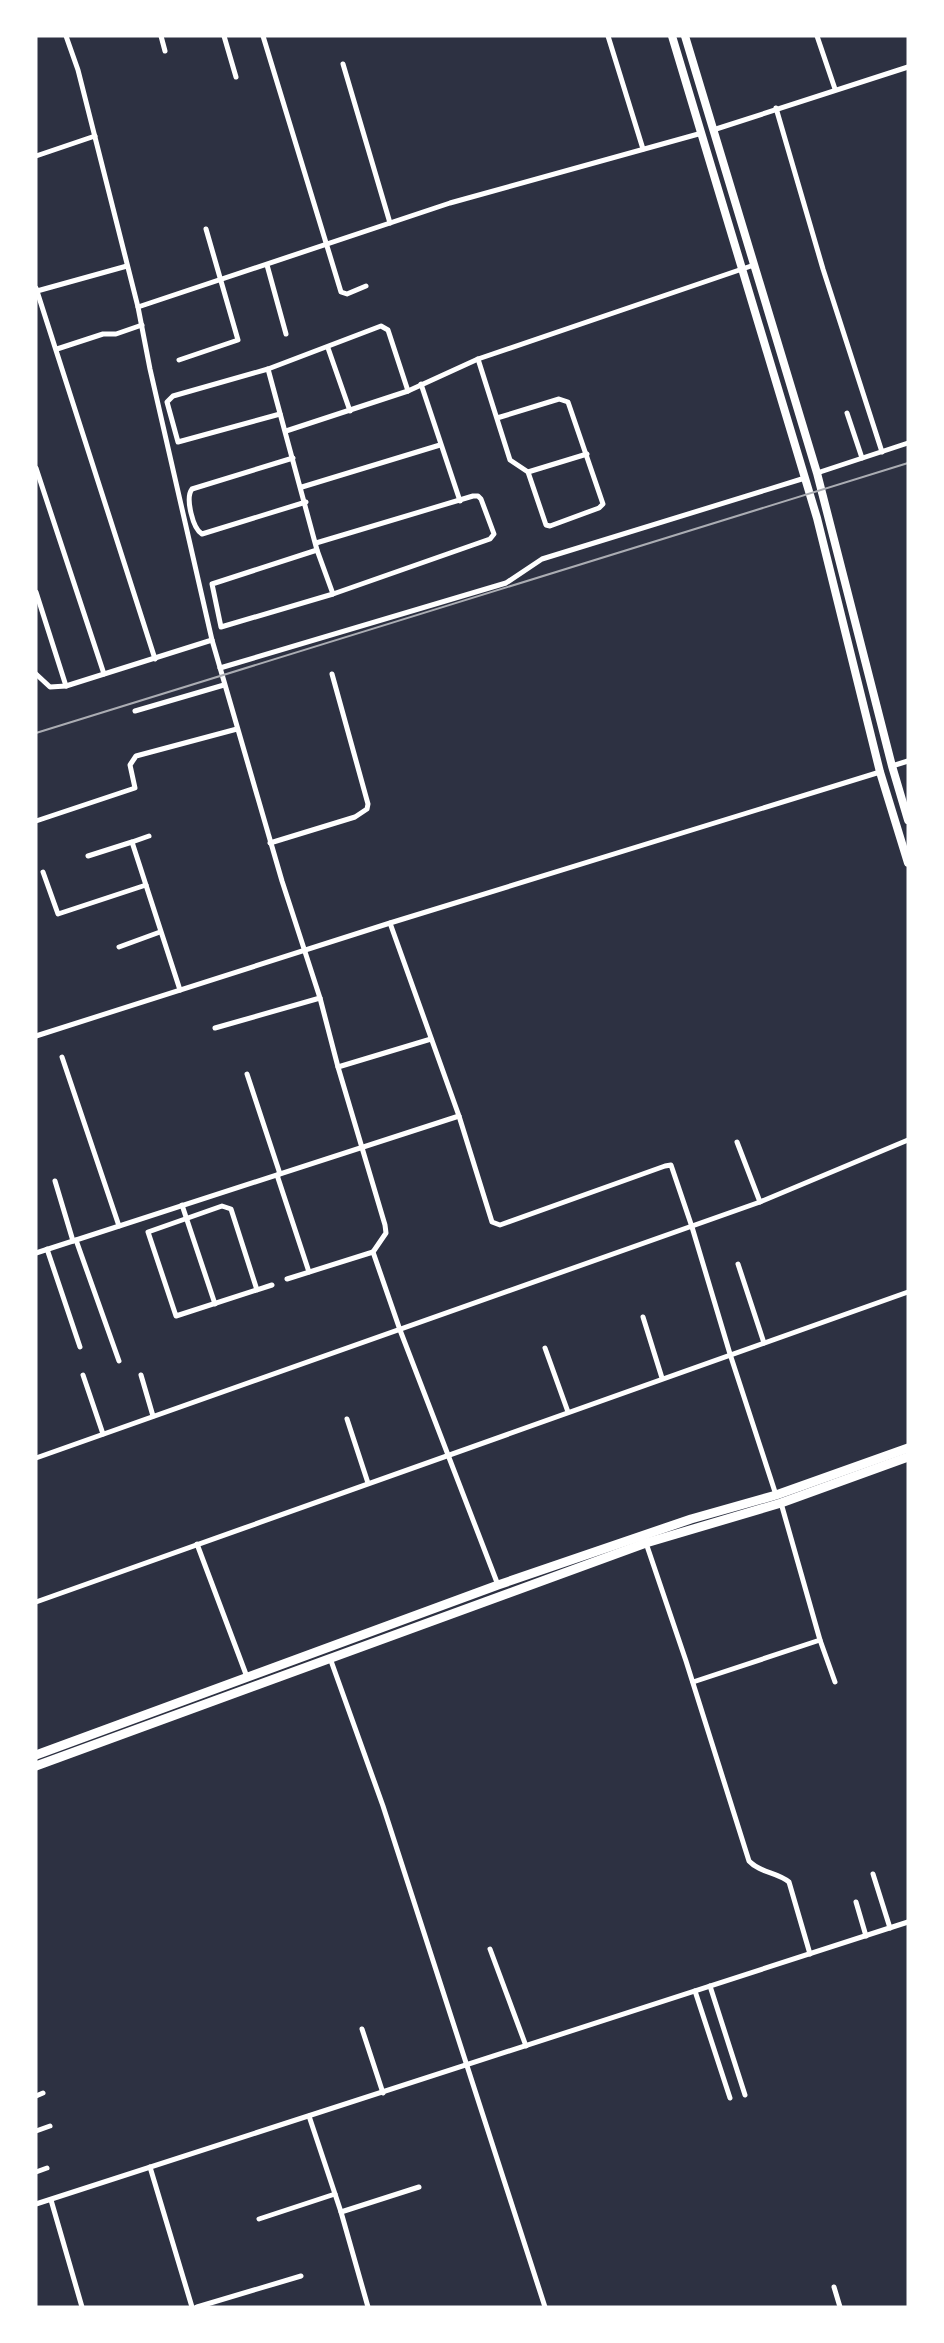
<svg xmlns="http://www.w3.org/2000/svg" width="944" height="2343" viewBox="0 0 944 2343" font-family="'Fira Sans Condensed',sans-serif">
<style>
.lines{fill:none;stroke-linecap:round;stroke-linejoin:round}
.minor{stroke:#fff;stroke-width:5}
.secondary{stroke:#fff;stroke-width:8}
.trunk{stroke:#fff;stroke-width:9}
.rail{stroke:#abadb3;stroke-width:2}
</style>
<rect width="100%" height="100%" fill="#2d3142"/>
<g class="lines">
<g class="minor">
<path d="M 66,36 L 78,70 L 138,307 L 150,369 L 212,640 L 282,881 L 320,998 L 338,1067 L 385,1225 L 386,1233 L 373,1252 L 400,1330 L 498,1585"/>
<path d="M 161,36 L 165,51"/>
<path d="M 224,36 L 236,77"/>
<path d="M 263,36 L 341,292 L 347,294 L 366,286"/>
<path d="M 608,36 L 643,149"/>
<path d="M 817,36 L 835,89"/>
<path d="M 343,64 L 390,223"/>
<path d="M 776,108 L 823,269 L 882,452"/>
<path d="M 713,130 L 908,67"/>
<path d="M 36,156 L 95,136"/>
<path d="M 267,265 L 286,334"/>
<path d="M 36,288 L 155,659"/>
<path d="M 37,291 L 127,266"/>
<path d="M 138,307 L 450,203 L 702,133"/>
<path d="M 328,348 L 350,411"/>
<path d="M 57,349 L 103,334 L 116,334 L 142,325"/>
<path d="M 478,359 L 510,460 L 528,472 L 546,525 L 550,526 L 599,508 L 603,504 L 568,402 L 559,399 L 497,418"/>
<path d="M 179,360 L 238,340 L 206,229"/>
<path d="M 268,369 L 317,550 L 333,594"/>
<path d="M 421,384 L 460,501"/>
<path d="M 847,413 L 862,458"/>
<path d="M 280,414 L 178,442 L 167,402 L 173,396 L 268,369 L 381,326 L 388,330 L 408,391"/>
<path d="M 286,431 L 408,391 L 478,359 L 754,265"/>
<path d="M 293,458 L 192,489 C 185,498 193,529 202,534 L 306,502"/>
<path d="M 36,468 L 104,674"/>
<path d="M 528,472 L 587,454"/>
<path d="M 817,473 L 908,443"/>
<path d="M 302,487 L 440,445"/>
<path d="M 316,543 L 473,496 L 478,496 L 481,499 L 494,534 L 490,539 L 333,594 L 221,627 L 212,584 L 317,550"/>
<path d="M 36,592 L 66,686"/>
<path d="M 220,668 L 506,583 L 542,559 L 805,478"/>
<path d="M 36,674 L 50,687 L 66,686 L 212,640"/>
<path d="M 135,711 L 224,685"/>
<path d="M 892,766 L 908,761"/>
<path d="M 36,821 L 135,788 L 130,765 L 136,756 L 237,729"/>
<path d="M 149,836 L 132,842 L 180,990"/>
<path d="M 270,843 L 355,817 L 367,809 L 368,804 L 332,674"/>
<path d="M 88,856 L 132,842"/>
<path d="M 43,872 L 58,914 L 146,885"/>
<path d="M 390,923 L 459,1116 L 492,1222 L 500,1225 L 665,1166 L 671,1165 L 692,1227 L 730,1354 L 776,1495"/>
<path d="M 119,947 L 160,932"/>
<path d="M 215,1028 L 320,998"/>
<path d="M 36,1036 L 390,923 L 880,772"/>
<path d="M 62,1057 L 119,1226"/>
<path d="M 338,1067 L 431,1039"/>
<path d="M 247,1074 L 280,1174"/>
<path d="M 737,1142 L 760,1202"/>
<path d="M 277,1175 L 309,1272"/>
<path d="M 55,1181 L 73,1241"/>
<path d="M 182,1205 L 215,1304"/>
<path d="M 76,1240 L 119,1361"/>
<path d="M 47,1249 L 80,1347"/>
<path d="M 36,1253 L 459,1116"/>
<path d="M 738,1264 L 764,1343"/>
<path d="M 287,1279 L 373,1252"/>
<path d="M 257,1290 L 231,1209 L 222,1206 L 148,1232 L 176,1316 L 272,1285"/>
<path d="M 643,1317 L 662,1378"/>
<path d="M 545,1348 L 568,1412"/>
<path d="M 83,1375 L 103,1434"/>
<path d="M 141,1375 L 153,1416"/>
<path d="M 347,1419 L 368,1483"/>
<path d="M 36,1458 L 760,1202 L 908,1140"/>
<path d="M 781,1503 L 820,1640 L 835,1682"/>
<path d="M 646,1543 L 686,1661 L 749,1861 C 760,1873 777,1872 789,1882 L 810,1954"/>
<path d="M 197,1544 L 247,1677"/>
<path d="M 36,1602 L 908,1292"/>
<path d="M 330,1658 L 383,1806 L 545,2307"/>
<path d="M 693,1682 L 820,1640"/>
<path d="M 873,1874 L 890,1928"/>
<path d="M 856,1902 L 866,1936"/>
<path d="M 490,1949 L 526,2046"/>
<path d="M 710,1986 L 745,2095"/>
<path d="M 695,1991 L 730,2098"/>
<path d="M 362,2029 L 383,2093"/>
<path d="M 36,2096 L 43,2093"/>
<path d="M 309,2116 L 341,2212 L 368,2307"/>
<path d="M 36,2131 L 50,2126"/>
<path d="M 150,2167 L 192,2307"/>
<path d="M 36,2172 L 47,2168"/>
<path d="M 51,2200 L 82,2307"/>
<path d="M 36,2204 L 908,1922"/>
<path d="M 341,2212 L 419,2187"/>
<path d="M 259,2219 L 335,2194"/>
<path d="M 834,2287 L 840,2307"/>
<path d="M 197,2307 L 301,2276"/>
</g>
<g class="secondary">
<path d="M 672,36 L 817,518 L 880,772 L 908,863"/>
<path d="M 685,36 L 817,473 L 892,766 L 908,820"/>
</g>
<g class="trunk">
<path d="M 36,1755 L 498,1585 L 691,1519 L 776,1495 L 908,1448"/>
<path d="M 36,1766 L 646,1543 L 781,1503 L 908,1457"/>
</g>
<path class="rail" d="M 36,733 L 908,463"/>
</g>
<rect width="944" height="2343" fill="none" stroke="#ffffff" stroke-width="75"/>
</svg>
